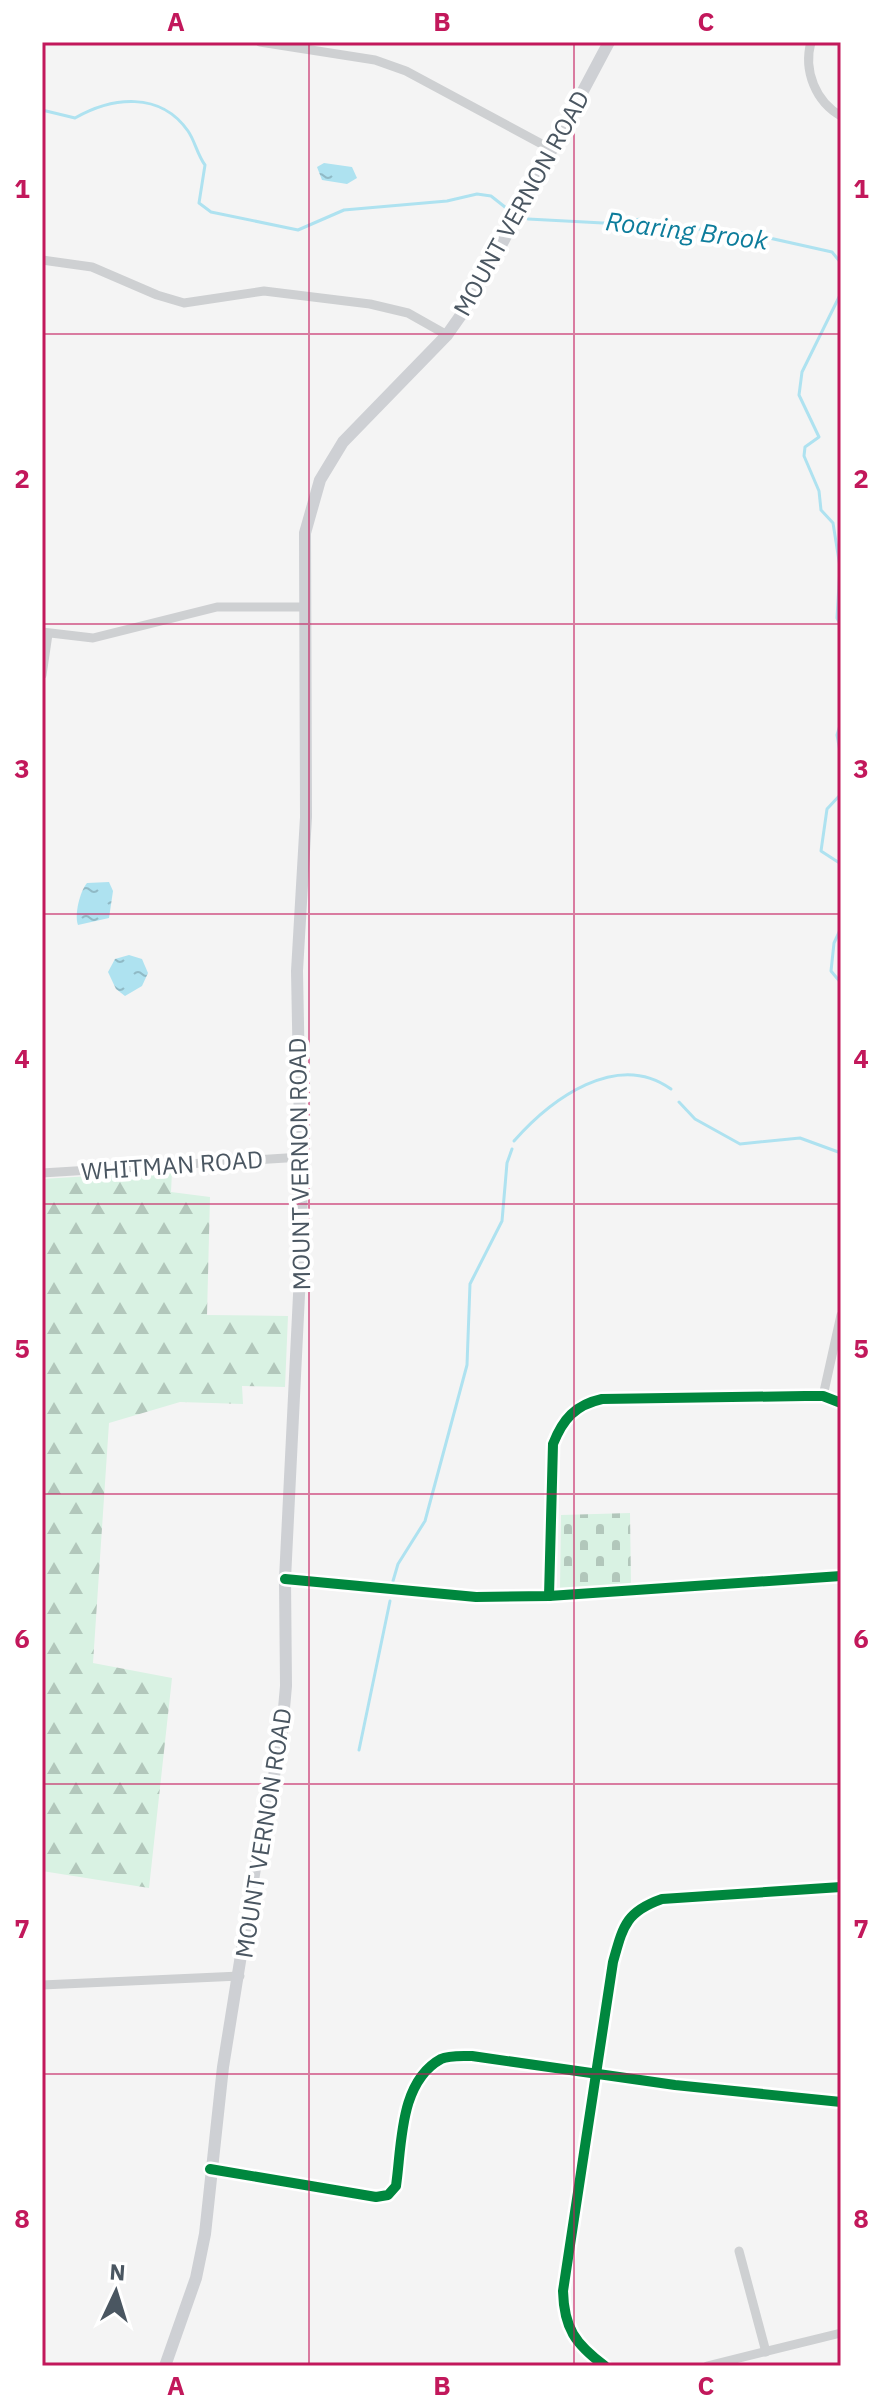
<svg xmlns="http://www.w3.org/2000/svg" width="883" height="2408" viewBox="0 0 883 2408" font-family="'IBM Plex Sans',sans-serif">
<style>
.forest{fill:url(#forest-firs)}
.cemetery{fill:url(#cemetery-stones)}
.water{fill:url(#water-ripples)}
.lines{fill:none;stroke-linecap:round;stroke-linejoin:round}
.stream{stroke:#aee2f0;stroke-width:3}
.minor{stroke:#ced0d2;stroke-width:9}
.tertiary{stroke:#ced0d2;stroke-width:11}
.secondary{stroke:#ced0d4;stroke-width:12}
.cycleway-casing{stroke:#fff;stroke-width:15}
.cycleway{stroke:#00873e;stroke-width:10}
.grid{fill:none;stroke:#c2185b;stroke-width:2;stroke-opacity:0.55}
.labels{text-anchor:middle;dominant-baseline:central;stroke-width:8;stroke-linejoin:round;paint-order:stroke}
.street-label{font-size:24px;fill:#4a5661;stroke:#fff}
.water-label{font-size:26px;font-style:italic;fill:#0c7c9b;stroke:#fff}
.neatline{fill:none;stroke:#c2185b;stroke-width:3}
.grid-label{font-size:26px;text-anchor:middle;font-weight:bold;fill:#c2185b}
</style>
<defs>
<pattern id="forest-firs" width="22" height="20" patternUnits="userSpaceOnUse" patternTransform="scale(2)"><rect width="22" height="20" fill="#d9f2e3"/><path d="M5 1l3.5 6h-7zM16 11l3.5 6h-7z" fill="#b2c7bb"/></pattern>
<pattern id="cemetery-stones" width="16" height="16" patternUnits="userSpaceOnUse" patternTransform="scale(2)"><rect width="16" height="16" fill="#d9f2e3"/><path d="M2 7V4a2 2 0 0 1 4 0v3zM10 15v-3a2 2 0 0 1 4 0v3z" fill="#b2c7bb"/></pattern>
<pattern id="water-ripples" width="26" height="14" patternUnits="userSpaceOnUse" patternTransform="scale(2)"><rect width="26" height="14" fill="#aee2f0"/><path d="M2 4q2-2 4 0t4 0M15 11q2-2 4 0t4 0" fill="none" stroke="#90bac6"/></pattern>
</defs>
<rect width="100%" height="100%" fill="#f4f4f4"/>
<path class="forest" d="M 172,1171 L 171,1192 L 210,1197 L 207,1315 L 288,1316 L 285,1387 L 242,1386 L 243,1404 L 180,1402 L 109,1423 L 93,1663 L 172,1678 L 149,1888 L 42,1871 L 42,1179 Z"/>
<path class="cemetery" d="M 630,1513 L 631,1585 L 560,1590 L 561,1515 Z"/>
<g class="water">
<path d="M 324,163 L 352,167 L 357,178 L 347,184 L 322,180 L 317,167 Z"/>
<path d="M 109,882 L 113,891 L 109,918 L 78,925 C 74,915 80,891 87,883 Z"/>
<path d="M 129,955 L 142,959 L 148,973 L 142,986 L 125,996 L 116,989 L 108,972 L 115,959 Z"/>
</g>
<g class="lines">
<g class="stream">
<path d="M 42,110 L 75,118 C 112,97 160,91 188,131 C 195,141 197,154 205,165 L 199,203 L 211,212 L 298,230 L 344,210 L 447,201 L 477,194 L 491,196 L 510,211"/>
<path d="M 528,219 L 603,223 L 642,219 L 687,228 L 747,233 L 832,252 L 841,263"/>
<path d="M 841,293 L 802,372 L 799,395 L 819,437 L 805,447 L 804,456 L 819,491 L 821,510 L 833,523 L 840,567 L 837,618 L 841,626"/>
<path d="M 841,722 L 837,735 L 841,757"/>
<path d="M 841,794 L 827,809 L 821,851 L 841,864"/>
<path d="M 841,928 L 834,943 L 831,971 L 841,983"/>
<path d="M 679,1102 L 695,1119 L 740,1144 L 800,1138 L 841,1153"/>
<path d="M 514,1141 C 551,1099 617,1050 671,1089"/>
<path d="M 393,1581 L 398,1564 L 425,1521 L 467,1365 L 470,1284 L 502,1221 L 507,1163 L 512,1149"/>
<path d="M 359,1750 L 390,1601"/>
</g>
<g class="minor">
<path d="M 260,42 L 375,60 L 406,71 L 551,149"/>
<path d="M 811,42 C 803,71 816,102 841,116"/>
<path d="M 42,260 L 92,267 L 157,295 L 184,303 L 264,291 L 370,304 L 408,313 L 447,335"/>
<path d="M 42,632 L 93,638 L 217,607 L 305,607"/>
<path d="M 42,675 L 48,634"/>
<path d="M 42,1173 L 302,1157"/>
<path d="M 823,1396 L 841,1315"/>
<path d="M 549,1596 L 553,1444 C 563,1419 575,1405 602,1399 L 805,1396 L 823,1396 L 841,1403"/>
<path d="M 42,1985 L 240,1976"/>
<path d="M 210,2169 L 376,2197 L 388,2195 L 396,2186 C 402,2145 399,2082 441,2059 C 449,2055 462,2056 472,2056 L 675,2085 L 841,2102"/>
<path d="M 739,2251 L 766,2352"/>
<path d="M 605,2366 C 575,2344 564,2328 563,2291 L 613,1962 C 623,1927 625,1912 662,1899 L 841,1887"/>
<path d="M 707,2366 L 841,2333"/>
</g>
<path class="tertiary" d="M 285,1579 L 476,1597 L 549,1596 L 841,1576"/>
<path class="secondary" d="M 165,2366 L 196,2278 L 205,2234 L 223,2067 L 256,1862 L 281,1742 L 286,1686 L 285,1579 L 302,1234 L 297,971 L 306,817 L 305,533 L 320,480 L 343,442 L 447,335 L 473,298 L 609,42"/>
<g class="cycleway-casing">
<g id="cycleway">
<path d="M 285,1579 L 476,1597 L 549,1596 L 841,1576"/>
<path d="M 549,1596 L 553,1444 C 563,1419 575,1405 602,1399 L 805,1396 L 823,1396 L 841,1403"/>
<path d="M 210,2169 L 376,2197 L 388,2195 L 396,2186 C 402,2145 399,2082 441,2059 C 449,2055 462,2056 472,2056 L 675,2085 L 841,2102"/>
<path d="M 605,2366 C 575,2344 564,2328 563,2291 L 613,1962 C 623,1927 625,1912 662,1899 L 841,1887"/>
</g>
</g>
<use href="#cycleway" class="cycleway"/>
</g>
<path class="grid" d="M 309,42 L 309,2366M 574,42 L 574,2366M 42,334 L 841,334M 42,624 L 841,624M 42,914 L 841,914M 42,1204 L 841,1204M 42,1494 L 841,1494M 42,1784 L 841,1784M 42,2074 L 841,2074"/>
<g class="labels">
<g class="street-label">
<text transform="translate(521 203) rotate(-61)">MOUNT VERNON ROAD</text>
<text transform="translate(299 1164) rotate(-91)">MOUNT VERNON ROAD</text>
<text transform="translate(172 1165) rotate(-4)">WHITMAN ROAD</text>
<text transform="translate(263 1833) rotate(-81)">MOUNT VERNON ROAD</text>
</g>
<g class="water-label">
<text transform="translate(687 230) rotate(7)">Roaring Brook</text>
</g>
</g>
<rect width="883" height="2408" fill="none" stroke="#ffffff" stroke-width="88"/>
<g transform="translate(116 2292) rotate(4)" stroke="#ffffff" stroke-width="6" paint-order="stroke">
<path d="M0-6L14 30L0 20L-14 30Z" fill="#4a5661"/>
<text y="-12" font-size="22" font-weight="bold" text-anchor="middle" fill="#4a5661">N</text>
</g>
<rect x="44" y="44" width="795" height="2320" class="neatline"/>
<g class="grid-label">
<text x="176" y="31">A</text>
<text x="442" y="31">B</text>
<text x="706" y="31">C</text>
<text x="22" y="198">1</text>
<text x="861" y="198">1</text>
<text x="22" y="488">2</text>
<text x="861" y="488">2</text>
<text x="22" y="778">3</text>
<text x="861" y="778">3</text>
<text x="22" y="1068">4</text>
<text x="861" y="1068">4</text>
<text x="22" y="1358">5</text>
<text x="861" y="1358">5</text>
<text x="22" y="1648">6</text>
<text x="861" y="1648">6</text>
<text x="22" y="1938">7</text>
<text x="861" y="1938">7</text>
<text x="22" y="2228">8</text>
<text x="861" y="2228">8</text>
<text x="176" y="2395">A</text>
<text x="442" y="2395">B</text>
<text x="706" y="2395">C</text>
</g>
</svg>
